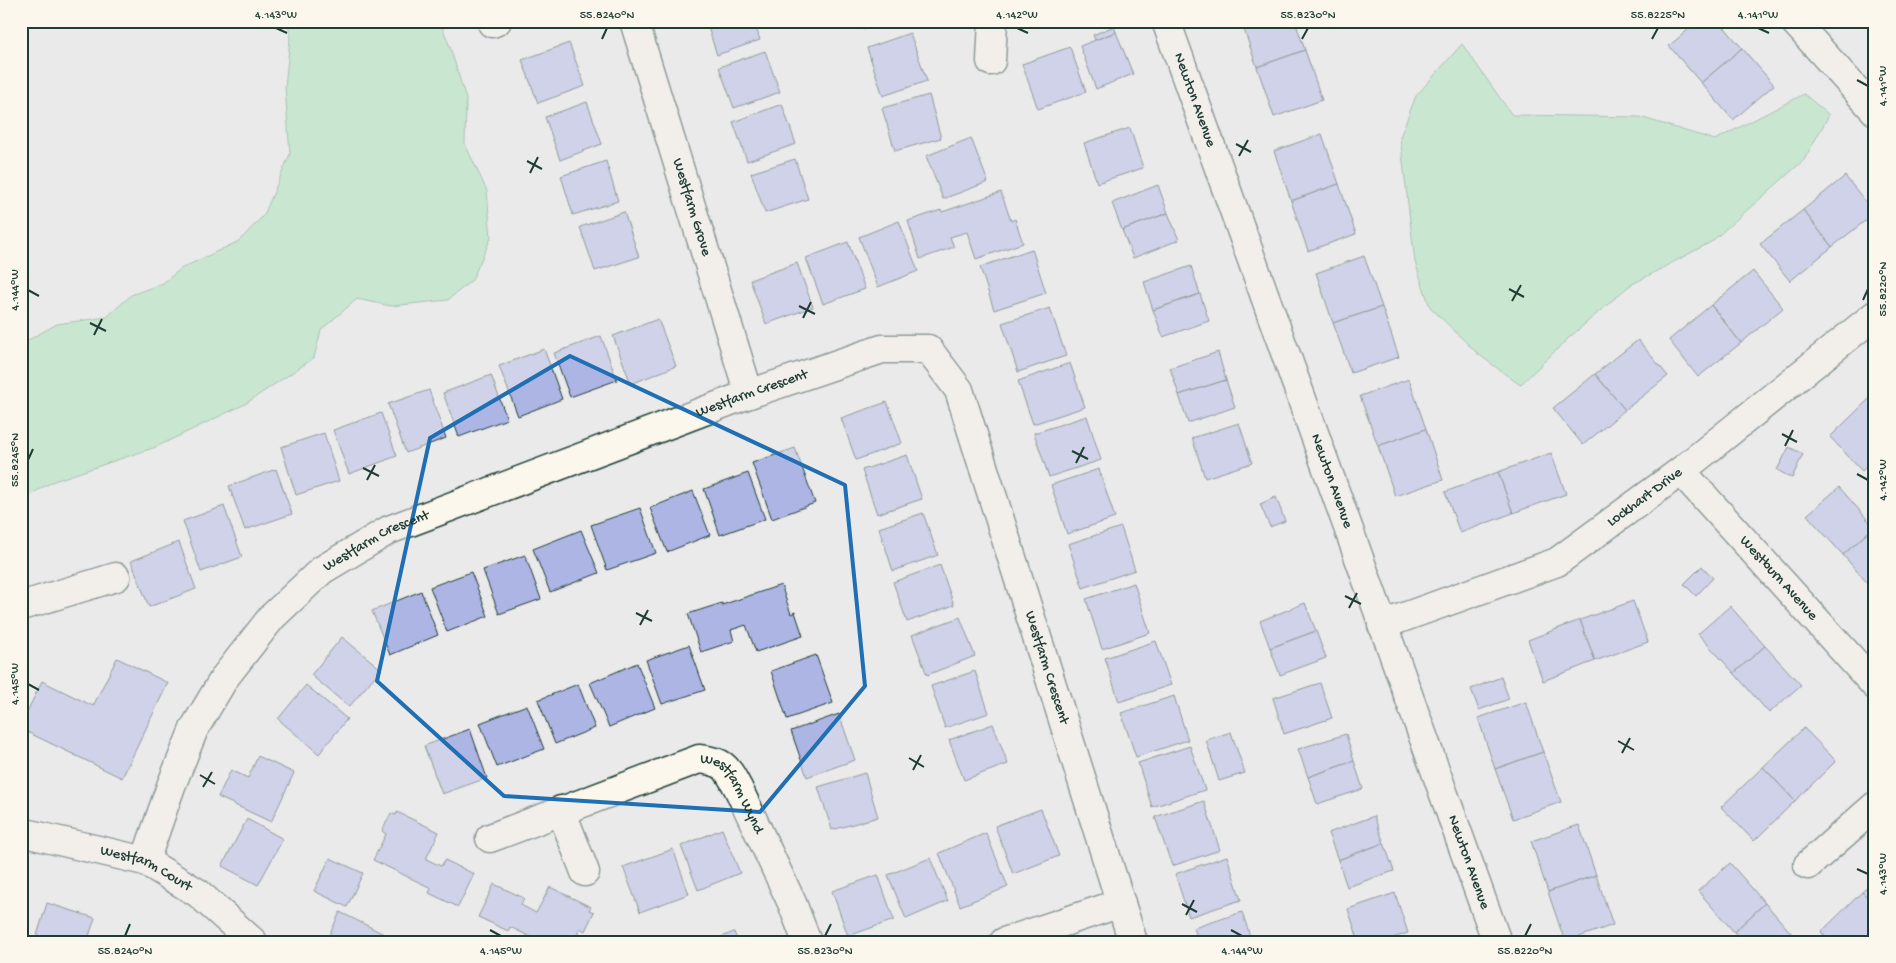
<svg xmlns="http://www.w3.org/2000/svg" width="1896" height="963" viewBox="0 0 1896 963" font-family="'Gochi Hand',sans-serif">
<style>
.green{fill:#9fe3af;stroke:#5f9072}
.building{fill:#adb5e5;stroke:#1f3d34}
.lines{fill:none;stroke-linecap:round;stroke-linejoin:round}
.street-casing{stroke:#1f3d34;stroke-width:31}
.street{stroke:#fbf7ec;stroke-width:28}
.marked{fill:none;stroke:#1f6fb2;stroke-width:4;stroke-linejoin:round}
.ticks{fill:none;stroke:#1f3d34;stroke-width:2}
.labels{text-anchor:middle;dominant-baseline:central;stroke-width:4;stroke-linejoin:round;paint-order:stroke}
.street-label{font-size:15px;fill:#1f3d34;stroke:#fbf7ec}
.neatline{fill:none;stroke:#1f3d34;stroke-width:2}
.ticks-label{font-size:12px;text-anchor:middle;fill:#1f3d34}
</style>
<rect width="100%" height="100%" fill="#ebeaeb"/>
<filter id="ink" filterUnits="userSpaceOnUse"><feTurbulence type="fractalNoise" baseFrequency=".02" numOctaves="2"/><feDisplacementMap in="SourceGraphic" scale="10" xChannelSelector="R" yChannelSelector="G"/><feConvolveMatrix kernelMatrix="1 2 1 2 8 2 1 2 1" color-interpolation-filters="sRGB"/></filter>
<g filter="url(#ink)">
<g class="green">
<path d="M 288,21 L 440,21 L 450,47 L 466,99 L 465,144 L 487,191 L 491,238 L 472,280 L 448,300 L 391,306 L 357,299 L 321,330 L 314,358 L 245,404 L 156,447 L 54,481 L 21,500 L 21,344 L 57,324 L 107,317 L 131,295 L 163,283 L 182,268 L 239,241 L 264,215 L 290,154 L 285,87 L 290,38 Z"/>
<path d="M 1462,44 L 1512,115 L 1640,117 L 1715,140 L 1804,94 L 1829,115 L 1804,160 L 1711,242 L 1629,286 L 1571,336 L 1520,385 L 1478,354 L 1430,307 L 1415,262 L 1400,137 L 1416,96 Z"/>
</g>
<g class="building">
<path d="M 706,21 L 754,21 L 760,40 L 717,55 Z"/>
<path d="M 859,21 L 884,21 L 862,29 Z"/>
<path d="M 1241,21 L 1295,21 L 1305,50 L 1257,67 Z"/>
<path d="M 1698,21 L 1719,21 L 1742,48 L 1701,83 L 1669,46 Z"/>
<path d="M 1114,26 L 1116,32 L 1095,40 L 1093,35 Z"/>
<path d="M 1116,32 L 1133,74 L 1096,89 L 1080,46 Z"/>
<path d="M 910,33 L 927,81 L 883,96 L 867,48 Z"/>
<path d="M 569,43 L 585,86 L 538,103 L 522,60 Z"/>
<path d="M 1070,47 L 1086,92 L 1038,109 L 1022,64 Z"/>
<path d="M 1742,48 L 1774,85 L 1733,120 L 1701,83 Z"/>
<path d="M 1305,50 L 1322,100 L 1274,117 L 1257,67 Z"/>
<path d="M 765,51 L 780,92 L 734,108 L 719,67 Z"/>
<path d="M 929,95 L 941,138 L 895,151 L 882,108 Z"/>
<path d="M 587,102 L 602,144 L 560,160 L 545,117 Z"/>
<path d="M 782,104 L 796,144 L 747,161 L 733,122 Z"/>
<path d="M 1130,128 L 1143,168 L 1097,183 L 1084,143 Z"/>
<path d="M 1322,134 L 1339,184 L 1291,201 L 1274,151 Z"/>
<path d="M 971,138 L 988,182 L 943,199 L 926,156 Z"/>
<path d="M 795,159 L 808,199 L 765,213 L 751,173 Z"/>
<path d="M 606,161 L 618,201 L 573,215 L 561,176 Z"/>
<path d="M 1845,176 L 1875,213 L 1832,247 L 1803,210 Z"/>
<path d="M 1339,184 L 1356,234 L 1308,251 L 1291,201 Z"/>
<path d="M 1158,185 L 1168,213 L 1122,230 L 1112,203 Z"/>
<path d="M 1001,192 L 1011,221 L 1015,219 L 1023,243 L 976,259 L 967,232 L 950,237 L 954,247 L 920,259 L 908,221 L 941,210 L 942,212 Z"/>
<path d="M 1803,210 L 1832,247 L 1790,281 L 1760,244 Z"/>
<path d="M 624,212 L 639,257 L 595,271 L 580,227 Z"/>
<path d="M 1168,213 L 1179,240 L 1133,258 L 1122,230 Z"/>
<path d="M 899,221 L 918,271 L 878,287 L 859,237 Z"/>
<path d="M 848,242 L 865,289 L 823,304 L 806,258 Z"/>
<path d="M 1032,249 L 1046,293 L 994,310 L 980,267 Z"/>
<path d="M 1364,256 L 1382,307 L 1333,323 L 1316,273 Z"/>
<path d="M 797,263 L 813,307 L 766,324 L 750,280 Z"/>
<path d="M 1191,266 L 1200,294 L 1153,310 L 1144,282 Z"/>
<path d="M 1753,271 L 1783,308 L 1741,343 L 1711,305 Z"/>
<path d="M 1200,294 L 1209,321 L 1163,337 L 1153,310 Z"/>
<path d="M 1711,305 L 1741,343 L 1698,377 L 1669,340 Z"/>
<path d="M 1382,307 L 1399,357 L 1351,373 L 1333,323 Z"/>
<path d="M 1050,308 L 1066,356 L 1018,372 L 1002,323 Z"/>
<path d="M 658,319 L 676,366 L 631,384 L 613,336 Z"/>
<path d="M 601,336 L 617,380 L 570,397 L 554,353 Z"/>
<path d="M 1638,340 L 1668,376 L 1625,410 L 1595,374 Z"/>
<path d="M 544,349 L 562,399 L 518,416 L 499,366 Z"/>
<path d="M 1218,352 L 1226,380 L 1179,395 L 1170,368 Z"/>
<path d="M 1070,363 L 1085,407 L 1033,424 L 1018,381 Z"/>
<path d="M 1595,374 L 1625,410 L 1583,445 L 1553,408 Z"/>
<path d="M 491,375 L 507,419 L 459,437 L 443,393 Z"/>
<path d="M 1409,379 L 1426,429 L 1378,446 L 1360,396 Z"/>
<path d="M 1226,380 L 1235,407 L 1188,423 L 1179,395 Z"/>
<path d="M 429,390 L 446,438 L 406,453 L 388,404 Z"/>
<path d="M 1871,397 L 1875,401 L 1875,458 L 1862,471 L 1830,437 Z"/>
<path d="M 887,402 L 902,443 L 856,460 L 841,418 Z"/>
<path d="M 381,413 L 397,456 L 349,474 L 333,430 Z"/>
<path d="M 1087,416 L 1101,460 L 1049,477 L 1034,433 Z"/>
<path d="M 1239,423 L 1252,463 L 1205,478 L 1192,438 Z"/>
<path d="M 1426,429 L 1443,480 L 1395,496 L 1378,446 Z"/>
<path d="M 324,433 L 339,481 L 296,495 L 281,447 Z"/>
<path d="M 1789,447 L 1803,454 L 1792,478 L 1777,470 Z"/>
<path d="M 795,448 L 815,503 L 772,519 L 752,463 Z"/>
<path d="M 1551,453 L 1566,494 L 1513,513 L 1498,472 Z"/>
<path d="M 907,455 L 922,499 L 877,514 L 862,470 Z"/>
<path d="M 276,469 L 292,514 L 245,530 L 229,486 Z"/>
<path d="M 1099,469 L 1115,518 L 1067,534 L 1051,485 Z"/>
<path d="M 1498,472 L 1513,513 L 1460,533 L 1445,492 Z"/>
<path d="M 748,473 L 765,519 L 720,535 L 704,489 Z"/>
<path d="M 1839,487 L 1874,527 L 1843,555 L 1807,515 Z"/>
<path d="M 693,491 L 710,535 L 667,552 L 650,508 Z"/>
<path d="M 1276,497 L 1285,521 L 1270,527 L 1260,504 Z"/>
<path d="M 224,506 L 242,557 L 201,572 L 183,521 Z"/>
<path d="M 640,508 L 656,553 L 607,570 L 591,525 Z"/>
<path d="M 923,513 L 938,555 L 893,571 L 879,528 Z"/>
<path d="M 1121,527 L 1135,570 L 1083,588 L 1068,544 Z"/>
<path d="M 1874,527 L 1875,528 L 1875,592 L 1843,555 Z"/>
<path d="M 581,530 L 599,573 L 550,592 L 533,549 Z"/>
<path d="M 179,542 L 196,589 L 149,607 L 131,561 Z"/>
<path d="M 525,555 L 541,599 L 499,614 L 483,570 Z"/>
<path d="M 940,565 L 954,605 L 907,622 L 893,582 Z"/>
<path d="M 1702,566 L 1713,578 L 1696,596 L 1684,584 Z"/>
<path d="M 471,572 L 488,616 L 447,632 L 430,587 Z"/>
<path d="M 1134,583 L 1150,633 L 1102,649 L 1086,599 Z"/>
<path d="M 781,585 L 791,614 L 795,612 L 803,636 L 756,652 L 746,625 L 731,630 L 734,641 L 701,652 L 688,614 L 722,603 L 722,605 Z"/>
<path d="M 421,591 L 438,635 L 390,655 L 372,611 Z"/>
<path d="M 1633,601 L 1648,642 L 1595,661 L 1580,620 Z"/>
<path d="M 1305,603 L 1316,631 L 1270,648 L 1260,621 Z"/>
<path d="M 1730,606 L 1765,646 L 1734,673 L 1698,634 Z"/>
<path d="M 960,617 L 975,656 L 927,675 L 912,635 Z"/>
<path d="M 1580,620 L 1595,661 L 1543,681 L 1528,640 Z"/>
<path d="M 1316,631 L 1326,658 L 1280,675 L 1270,648 Z"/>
<path d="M 342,637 L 381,669 L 349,707 L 311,675 Z"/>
<path d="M 1156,641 L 1171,685 L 1119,702 L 1105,658 Z"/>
<path d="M 689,645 L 705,690 L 662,704 L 646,660 Z"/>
<path d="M 1765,646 L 1801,685 L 1769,713 L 1734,673 Z"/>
<path d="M 816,655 L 833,703 L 787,719 L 771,671 Z"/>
<path d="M 117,658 L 168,683 L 122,778 L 21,729 L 21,724 L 42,681 L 93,706 Z"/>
<path d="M 637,663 L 655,708 L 609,727 L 590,683 Z"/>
<path d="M 975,671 L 989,713 L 945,728 L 931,686 Z"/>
<path d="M 1501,677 L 1509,699 L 1479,710 L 1471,689 Z"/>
<path d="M 1320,683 L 1332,718 L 1284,734 L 1273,698 Z"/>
<path d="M 578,684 L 595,728 L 555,744 L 538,700 Z"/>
<path d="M 306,685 L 347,719 L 319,754 L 278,719 Z"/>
<path d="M 1174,696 L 1188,740 L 1136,757 L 1121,713 Z"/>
<path d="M 1526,702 L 1543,752 L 1495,769 L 1478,718 Z"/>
<path d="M 527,705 L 544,749 L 497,767 L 480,723 Z"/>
<path d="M 839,714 L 855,760 L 807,777 L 791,731 Z"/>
<path d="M 993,724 L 1008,764 L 964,780 L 949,740 Z"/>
<path d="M 1804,728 L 1836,761 L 1795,801 L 1763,767 Z"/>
<path d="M 470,729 L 487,778 L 442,794 L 424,746 Z"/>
<path d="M 1231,732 L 1245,773 L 1219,781 L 1206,740 Z"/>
<path d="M 1346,734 L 1354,761 L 1308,777 L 1298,749 Z"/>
<path d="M 1190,746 L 1205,790 L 1152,807 L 1138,763 Z"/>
<path d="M 1543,752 L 1561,802 L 1513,819 L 1495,769 Z"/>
<path d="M 258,756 L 294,773 L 271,822 L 218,797 L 231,770 L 248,778 Z"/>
<path d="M 1354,761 L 1363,789 L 1317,804 L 1308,777 Z"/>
<path d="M 1763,767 L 1795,801 L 1754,841 L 1721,807 Z"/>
<path d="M 865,773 L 878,817 L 832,830 L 818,787 Z"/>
<path d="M 1204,801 L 1220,850 L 1172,866 L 1155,817 Z"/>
<path d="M 1041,809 L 1059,856 L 1013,874 L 995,826 Z"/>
<path d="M 397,812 L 439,832 L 426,859 L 441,866 L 445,860 L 474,874 L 458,907 L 429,893 L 431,888 L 373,860 L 386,834 L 382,831 L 391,813 L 396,815 Z"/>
<path d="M 1374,816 L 1384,843 L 1338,860 L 1328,833 Z"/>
<path d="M 247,819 L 283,839 L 258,885 L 222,866 Z"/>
<path d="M 1579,825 L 1596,875 L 1548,892 L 1531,841 Z"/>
<path d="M 722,829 L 740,873 L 698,890 L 681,846 Z"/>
<path d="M 986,833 L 1008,887 L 960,906 L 939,853 Z"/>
<path d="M 1384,843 L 1394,871 L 1347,887 L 1338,860 Z"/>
<path d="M 673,849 L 689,894 L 640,912 L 623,867 Z"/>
<path d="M 1227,856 L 1241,900 L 1189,917 L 1175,874 Z"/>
<path d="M 330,858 L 363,873 L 347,907 L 314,891 Z"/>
<path d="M 930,858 L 948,901 L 906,919 L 888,875 Z"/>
<path d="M 1730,863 L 1765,903 L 1734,932 L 1698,891 Z"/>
<path d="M 878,875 L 894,920 L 848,936 L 832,891 Z"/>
<path d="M 1596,875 L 1613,925 L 1565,942 L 1548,892 Z"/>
<path d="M 1875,880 L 1875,905 L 1862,892 Z"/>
<path d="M 494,884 L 524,898 L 521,905 L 536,913 L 550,887 L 591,907 L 589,910 L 594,912 L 585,931 L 580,928 L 574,942 L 541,942 L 510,927 L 508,931 L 478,917 Z"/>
<path d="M 1862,892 L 1875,905 L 1875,942 L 1830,942 L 1821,932 Z"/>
<path d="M 1395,893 L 1408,933 L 1381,942 L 1359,942 L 1348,909 Z"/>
<path d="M 47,903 L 95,918 L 87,942 L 35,942 Z"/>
<path d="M 1765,903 L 1799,942 L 1743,942 L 1734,932 Z"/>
<rect x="21" y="909" width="3" height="33"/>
<path d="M 340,912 L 396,940 L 395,942 L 326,942 Z"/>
<path d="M 1242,912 L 1252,942 L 1199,942 L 1194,928 Z"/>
<path d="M 734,932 L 738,942 L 709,942 Z"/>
</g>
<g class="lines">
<g class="street-casing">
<g id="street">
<path id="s1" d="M 634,21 L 749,394"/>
<path id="s2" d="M 1166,21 L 1497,942"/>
<path d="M 1794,21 L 1875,111"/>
<path d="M 492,23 L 497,21"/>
<path d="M 991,61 L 993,21"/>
<path id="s3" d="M 1681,471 L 1875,685"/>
<path d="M 21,606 L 116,577"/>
<path id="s4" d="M 1382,625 L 1557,562 L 1681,471 L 1875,315"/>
<path d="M 561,810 L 585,872"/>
<path id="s5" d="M 21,832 L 145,861 L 198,893 L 253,942"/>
<path id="s6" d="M 490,838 L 699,759 C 725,762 726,766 738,788 L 792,903 L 807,942"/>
<path id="s7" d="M 145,861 L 171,786 L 194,729 L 225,677 L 272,617 L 322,570 L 389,530 L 749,394 L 882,349 L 928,349 L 959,390 L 1133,942"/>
<path d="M 1808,865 L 1875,806"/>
<path d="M 1004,942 L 1121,903"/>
</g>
</g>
<use href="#street" class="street"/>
</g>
</g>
<path d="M0 0H1896V963H0ZM 570,356 L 845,485 L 865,686 L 760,812 L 504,796 L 377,681 L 430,438 Z" fill="#ebeaeb" fill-opacity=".55" fill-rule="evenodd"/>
<path class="marked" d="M 570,356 L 845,485 L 865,686 L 760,812 L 504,796 L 377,681 L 430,438 Z"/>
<path class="ticks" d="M 276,28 L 287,33M 1017,28 L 1028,33M 1758,28 L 1769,33M 602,39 L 607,28M 1302,39 L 1308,28M 1652,39 L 1658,28M 1857,80 L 1868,86M 1236,144 L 1251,152M 1239,156 L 1248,140M 527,161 L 542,169M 530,173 L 538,157M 1509,289 L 1524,297M 28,290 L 39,296M 1863,300 L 1868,289M 1512,301 L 1521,285M 799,306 L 815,314M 803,318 L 811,302M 90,323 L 106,331M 94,335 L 102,319M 1782,434 L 1797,442M 1785,446 L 1793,430M 1072,451 L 1088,459M 28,460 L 33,449M 1076,463 L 1084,447M 363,468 L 379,476M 1857,474 L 1868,480M 367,480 L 375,465M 1345,596 L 1361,604M 1349,608 L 1357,593M 636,613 L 652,621M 640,625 L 648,610M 28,684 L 39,690M 1618,741 L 1634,750M 1622,753 L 1630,738M 909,758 L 924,767M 913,770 L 921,755M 200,775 L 215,784M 203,787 L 212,772M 1857,869 L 1868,874M 1182,904 L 1197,912M 1186,915 L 1194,900M 490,930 L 501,936M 1231,930 L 1242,936M 125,936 L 130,924M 825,936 L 831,924M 1525,936 L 1531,924"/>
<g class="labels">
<g class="street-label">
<text stroke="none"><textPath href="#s2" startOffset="84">Newton Avenue</textPath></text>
<text stroke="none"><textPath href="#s1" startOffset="195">Westfarm Grove</textPath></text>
<text stroke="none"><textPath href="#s7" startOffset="812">Westfarm Crescent</textPath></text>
<text stroke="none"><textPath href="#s2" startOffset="489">Newton Avenue</textPath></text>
<text stroke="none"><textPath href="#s4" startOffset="295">Lockhart Drive</textPath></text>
<text stroke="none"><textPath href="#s7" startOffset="408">Westfarm Crescent</textPath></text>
<text stroke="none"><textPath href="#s3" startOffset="145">Westburn Avenue</textPath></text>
<text stroke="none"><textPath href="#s7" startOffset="1338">Westfarm Crescent</textPath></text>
<text stroke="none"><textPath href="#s6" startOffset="275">Westfarm Wynd</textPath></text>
<text stroke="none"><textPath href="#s2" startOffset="894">Newton Avenue</textPath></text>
<text stroke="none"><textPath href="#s5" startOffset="131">Westfarm Court</textPath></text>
</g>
</g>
<rect width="1896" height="963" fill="none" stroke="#fbf7ec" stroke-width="55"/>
<rect x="28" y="28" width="1840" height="908" class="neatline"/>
<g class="ticks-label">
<text x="276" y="18">4.143°W</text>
<text x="607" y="18">55.8240°N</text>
<text x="1017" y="18">4.142°W</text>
<text x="1308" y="18">55.8230°N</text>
<text x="1658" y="18">55.8225°N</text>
<text x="1758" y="18">4.141°W</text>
<text transform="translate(1882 86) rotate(-90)" y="4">4.141°W</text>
<text transform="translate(1882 289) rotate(-90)" y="4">55.8220°N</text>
<text transform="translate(14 290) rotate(-90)" y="4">4.144°W</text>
<text transform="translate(14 460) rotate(-90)" y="4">55.8245°N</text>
<text transform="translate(1882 480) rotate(-90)" y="4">4.142°W</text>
<text transform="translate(14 684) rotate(-90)" y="4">4.145°W</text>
<text transform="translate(1882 874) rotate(-90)" y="4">4.143°W</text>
<text x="125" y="954">55.8240°N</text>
<text x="501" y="954">4.145°W</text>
<text x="825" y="954">55.8230°N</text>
<text x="1242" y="954">4.144°W</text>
<text x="1525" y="954">55.8220°N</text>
</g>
</svg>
